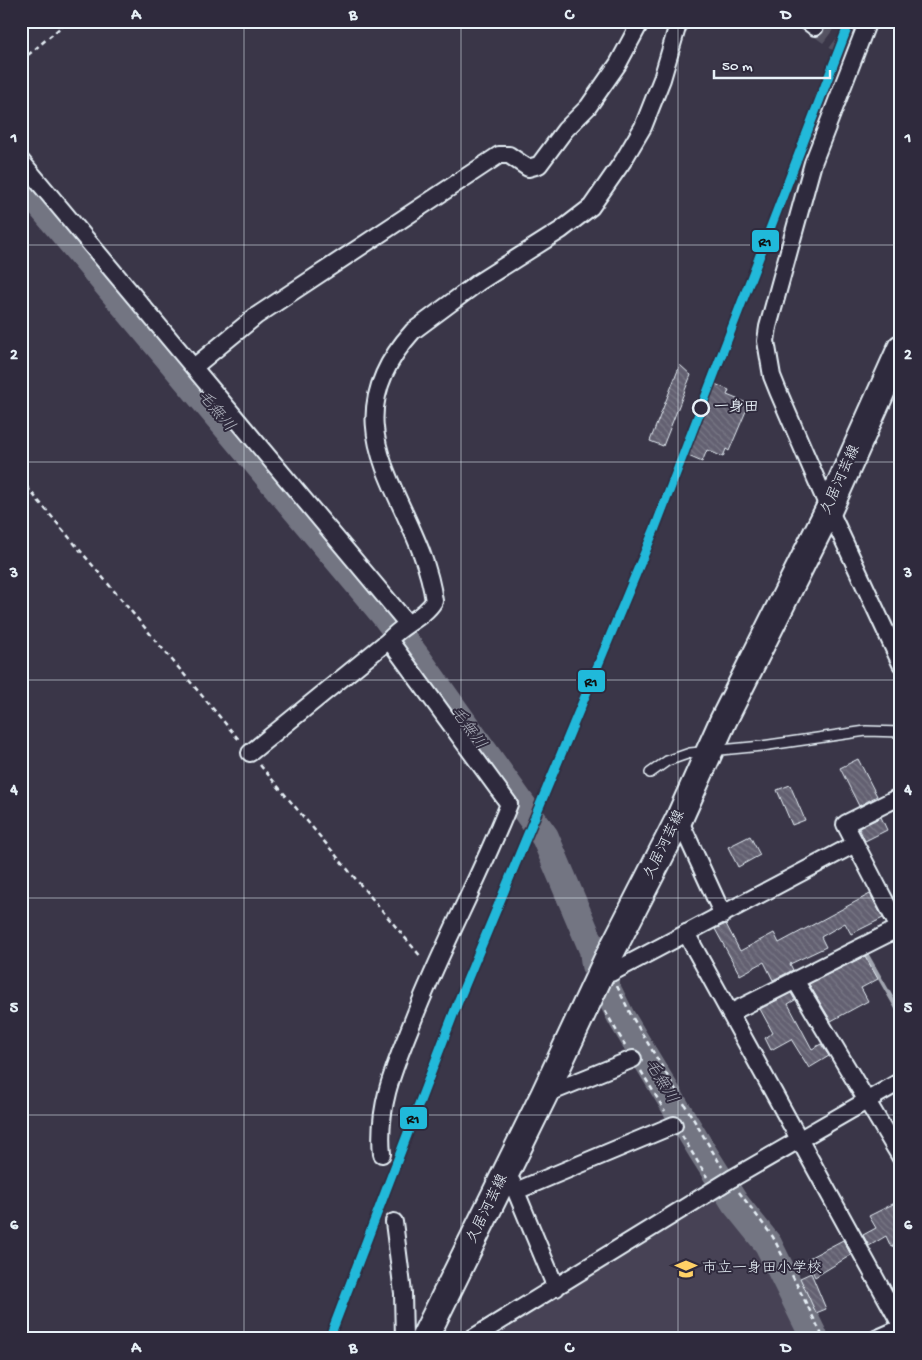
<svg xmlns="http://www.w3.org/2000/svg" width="922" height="1360" viewBox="0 0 922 1360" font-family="'Gochi Hand','Klee One',sans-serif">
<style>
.built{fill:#464354}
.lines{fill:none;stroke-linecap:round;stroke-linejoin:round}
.stream{stroke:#a2a6b1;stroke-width:4.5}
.river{stroke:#737482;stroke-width:28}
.building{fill:url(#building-back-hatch);stroke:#e8f1f8}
.minor-tunnel{stroke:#545262;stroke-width:16;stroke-dasharray:16 8;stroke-linecap:butt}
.service-casing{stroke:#e8f1f8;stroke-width:12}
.minor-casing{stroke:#e8f1f8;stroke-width:20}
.primary-casing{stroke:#e8f1f8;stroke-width:30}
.path{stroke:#e8f1f8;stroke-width:2.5;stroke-dasharray:5 4;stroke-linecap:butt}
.service{stroke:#2f2a3d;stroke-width:9}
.minor{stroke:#2f2a3d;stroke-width:16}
.primary{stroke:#2f2a3d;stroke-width:26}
.rail-1-casing{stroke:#2f2a3d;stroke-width:12}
.rail-1{stroke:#20b9da;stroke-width:9}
.grid{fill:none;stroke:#e8f1f8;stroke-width:1;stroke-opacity:0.55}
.stop-dot{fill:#2f2a3d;stroke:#e8f1f8;stroke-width:2.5}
.labels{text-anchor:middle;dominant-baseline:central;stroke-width:4;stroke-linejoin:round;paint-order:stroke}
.stop-label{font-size:15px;font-weight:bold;fill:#e8f1f8;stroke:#2f2a3d;text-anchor:start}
.street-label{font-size:15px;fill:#e8f1f8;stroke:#2f2a3d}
.poi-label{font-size:15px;fill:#e8f1f8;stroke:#2f2a3d;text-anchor:start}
.water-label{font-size:16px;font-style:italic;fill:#aeb2bd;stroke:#2f2a3d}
.line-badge{stroke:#2f2a3d;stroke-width:2}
.pale-badge-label{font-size:14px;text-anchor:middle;font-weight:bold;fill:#111}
.neatline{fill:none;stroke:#e8f1f8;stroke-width:2}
.grid-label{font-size:16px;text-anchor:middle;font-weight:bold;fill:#e8f1f8}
</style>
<defs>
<pattern id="building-back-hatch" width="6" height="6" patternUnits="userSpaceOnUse" patternTransform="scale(1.25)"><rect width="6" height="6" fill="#636171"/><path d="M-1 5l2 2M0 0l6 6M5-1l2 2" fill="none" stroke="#797886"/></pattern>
</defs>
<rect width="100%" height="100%" fill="#3a3648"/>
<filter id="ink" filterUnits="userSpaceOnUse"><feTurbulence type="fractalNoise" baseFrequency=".02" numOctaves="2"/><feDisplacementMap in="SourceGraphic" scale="10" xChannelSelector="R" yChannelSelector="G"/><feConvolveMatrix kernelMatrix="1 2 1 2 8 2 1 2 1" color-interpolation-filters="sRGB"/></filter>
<g filter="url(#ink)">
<path class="built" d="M 720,1196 L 758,1244 L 805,1339 L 486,1339 Z"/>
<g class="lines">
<path class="stream" d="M 865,952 L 901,1015"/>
<path class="river" d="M 21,182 L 387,618 L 420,662 L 545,837 L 593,950 L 595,965 L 621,1017 L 702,1151 L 735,1203 L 768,1244 L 815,1339"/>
</g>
<g class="building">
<path d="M 680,365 L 691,375 L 663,446 L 650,441 Z"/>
<path d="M 715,384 L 729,390 L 727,395 L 749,404 L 729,451 L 726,449 L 723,457 L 707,450 L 702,462 L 686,455 Z"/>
<path d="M 858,759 L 877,796 L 859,806 L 840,768 Z"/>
<path d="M 790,785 L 805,820 L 792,825 L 777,790 Z"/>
<path d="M 881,817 L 887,830 L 865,841 L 859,828 Z"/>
<path d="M 750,836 L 760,855 L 738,867 L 728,847 Z"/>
<path d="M 870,894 L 883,918 L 851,934 L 845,923 L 821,937 L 826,947 L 790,964 L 793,970 L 773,980 L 764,962 L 740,975 L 715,929 L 726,924 L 740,951 L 774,933 L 779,943 Z"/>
<path d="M 865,956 L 878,979 L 861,988 L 868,1001 L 831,1021 L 809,984 Z"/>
<path d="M 791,993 L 795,1000 L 788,1004 L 812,1049 L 821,1044 L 829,1056 L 809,1068 L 791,1039 L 771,1050 L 765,1038 L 773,1033 L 760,1009 Z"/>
<path d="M 901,1200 L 901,1242 L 891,1247 L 886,1236 L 869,1246 L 863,1235 L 876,1228 L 869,1216 Z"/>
<path d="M 843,1240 L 851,1255 L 815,1277 L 807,1259 Z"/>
<path d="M 811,1273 L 826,1309 L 816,1313 L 800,1278 Z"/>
</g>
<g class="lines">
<path class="minor-tunnel" d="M 815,27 L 854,56"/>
<g class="service-casing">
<path id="service" d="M 650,773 L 667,761 L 690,753 L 762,746 L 866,731 L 901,732"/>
</g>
<g class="minor-casing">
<g id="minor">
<path d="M 807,21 L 815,27"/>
<path d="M 868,21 L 813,163 L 768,327 L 766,341 L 772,376 L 778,391 L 829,509 L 901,664"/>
<path d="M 21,161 L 407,623"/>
<path d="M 194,367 L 256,316 L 499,155 L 509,155 L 528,168 L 539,165 L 565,130 L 588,107 L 618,64 L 641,21"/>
<path d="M 250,753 L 389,640"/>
<path d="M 679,819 L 723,915"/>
<path d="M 899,928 L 845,824 L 901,796"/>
<path d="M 686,933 L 901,1325"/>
<path d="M 606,962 L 611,973 L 855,844"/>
<path d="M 795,980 L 901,1158"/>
<path d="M 730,1013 L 901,927"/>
<path d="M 544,1095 L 633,1059"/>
<path d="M 382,1154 C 377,1105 395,1066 412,1023 C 441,948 480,878 509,804 L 389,640 C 401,625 424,618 434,601 C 421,500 321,433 413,331 L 479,282 L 561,230 L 591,207 L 623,161 L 643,127 L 662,79 L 679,21"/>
<path d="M 512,1182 L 556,1288"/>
<path d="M 516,1191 L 674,1125"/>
<path d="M 394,1222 L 403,1293 L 404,1339"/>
<path d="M 471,1339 L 731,1179 L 901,1081"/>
<path d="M 876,1339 L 901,1328"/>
</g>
</g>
<g class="primary-casing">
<path id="primary" d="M 424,1339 L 544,1095 L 606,962 L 679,819 L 723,721 L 829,509 L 901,348"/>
</g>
<g class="path">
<path d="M 21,61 L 68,21"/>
<path d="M 21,480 L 240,741"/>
<path d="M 260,765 L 422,958"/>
<path d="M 617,986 L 631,1015 L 722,1167"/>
<path d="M 605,1011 L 625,1045"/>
<path d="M 641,1071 L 665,1111"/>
<path d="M 682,1136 L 707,1177"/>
<path d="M 739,1192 L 773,1237 L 824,1339"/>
</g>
<use href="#service" class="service"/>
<use href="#minor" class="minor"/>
<use href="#primary" class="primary"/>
<g class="rail-1-casing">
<path id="rail-1" d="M 329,1339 L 458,1002 L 655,528 L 850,21"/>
</g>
<use href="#rail-1" class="rail-1"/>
</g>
</g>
<path class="grid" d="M 244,21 L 244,1339M 461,21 L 461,1339M 678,21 L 678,1339M 21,245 L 901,245M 21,462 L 901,462M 21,680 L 901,680M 21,898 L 901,898M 21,1115 L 901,1115"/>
<defs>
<g id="school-bare" transform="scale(1.725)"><path d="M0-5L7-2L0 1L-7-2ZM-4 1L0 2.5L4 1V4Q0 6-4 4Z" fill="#ffd166" stroke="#2f2a3d" stroke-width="2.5" paint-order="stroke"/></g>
</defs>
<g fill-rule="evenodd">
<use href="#school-bare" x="686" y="1269"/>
</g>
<circle class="stop-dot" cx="701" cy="408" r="8"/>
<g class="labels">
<g class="stop-label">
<text x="714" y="408">一身田</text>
</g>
<g class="street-label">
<text transform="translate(841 480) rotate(-66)">久居河芸線</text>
<text transform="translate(665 845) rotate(-64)">久居河芸線</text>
<text transform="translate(488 1209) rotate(-64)">久居河芸線</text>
</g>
<g class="poi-label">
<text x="702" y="1269">市立一身田小学校</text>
</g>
<g class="water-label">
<text transform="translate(215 412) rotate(50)">毛無川</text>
<text transform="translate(467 729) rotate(54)">毛無川</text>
<text transform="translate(660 1082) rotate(59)">毛無川</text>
</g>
</g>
<g class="line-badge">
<rect x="751" y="229" width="29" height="24" rx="5" fill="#20b9da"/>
<rect x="577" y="669" width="29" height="24" rx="5" fill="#20b9da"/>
<rect x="399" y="1106" width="29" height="24" rx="5" fill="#20b9da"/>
</g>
<g class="pale-badge-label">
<text x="765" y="246">R1</text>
<text x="591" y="686">R1</text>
<text x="413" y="1123">R1</text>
</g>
<rect width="922" height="1360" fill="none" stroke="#2f2a3d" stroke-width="55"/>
<path d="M714 70v8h116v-8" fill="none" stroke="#e8f1f8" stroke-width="2.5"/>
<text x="722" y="70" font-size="15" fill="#e8f1f8" stroke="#2f2a3d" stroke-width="4" paint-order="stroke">50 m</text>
<rect x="28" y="28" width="866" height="1304" class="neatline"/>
<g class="grid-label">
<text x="136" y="19">A</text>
<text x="353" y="19">B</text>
<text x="569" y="19">C</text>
<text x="786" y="19">D</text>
<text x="14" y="142">1</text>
<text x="908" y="142">1</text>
<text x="14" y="359">2</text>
<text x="908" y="359">2</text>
<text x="14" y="577">3</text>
<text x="908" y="577">3</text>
<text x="14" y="794">4</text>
<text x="908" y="794">4</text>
<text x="14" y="1012">5</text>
<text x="908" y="1012">5</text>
<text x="14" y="1229">6</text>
<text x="908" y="1229">6</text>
<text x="136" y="1352">A</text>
<text x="353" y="1352">B</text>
<text x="569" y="1352">C</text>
<text x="786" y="1352">D</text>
</g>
</svg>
